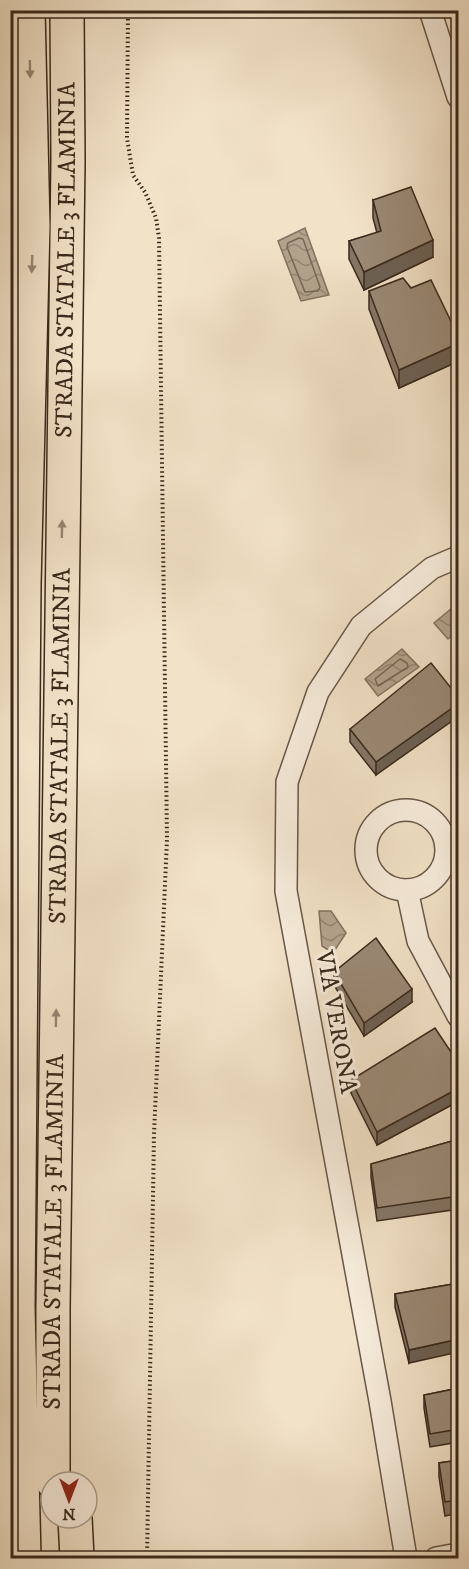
<svg xmlns="http://www.w3.org/2000/svg" width="469" height="1569" viewBox="0 0 469 1569" font-family="'IM FELL DW Pica',serif">
<style>
.water{fill:url(#water-waves);stroke:#83725f;stroke-width:1.5}
.lines{fill:none;stroke-linecap:round;stroke-linejoin:round}
.shore{stroke:#766654;stroke-width:1.5}
.minor-casing{stroke:#685746;stroke-width:24}
.trunk-casing{stroke:#3a291b;stroke-width:36}
.path{stroke:#3a291b;stroke-width:4;stroke-dasharray:1.5 3;stroke-linecap:butt}
.minor{stroke:#f7ecdb;stroke-width:21}
.trunk{stroke:#f2e2c8;stroke-width:33}
.wall{fill:#847665;stroke:#3a291b;stroke-width:1.5}
.shaded-wall{fill:#6c6052;stroke:#3a291b;stroke-width:1.5}
.building{fill:#9a8975;stroke:#3a291b;stroke-width:1.5}
.oneway{fill:#968672}
.labels{text-anchor:middle;dominant-baseline:central;stroke-width:6;stroke-linejoin:round;paint-order:stroke}
.street-label{font-size:24px;fill:#3a291b;stroke:#f7ecdb}
</style>
<defs>
<pattern id="water-waves" width="16" height="10" patternUnits="userSpaceOnUse" patternTransform="scale(1.5)"><rect width="16" height="10" fill="#b3a38d"/><path d="M0 5q4-4 8 0t8 0" fill="none" stroke="#938572"/></pattern>
</defs>
<rect width="100%" height="100%" fill="#f2e2c8"/>
<filter id="stains"><feTurbulence type="fractalNoise" baseFrequency=".00333" numOctaves="4"/><feColorMatrix values="0 0 0 0 .2 0 0 0 0 .09 0 0 0 0 .02 0 0 0 .5 -.17"/></filter>
<radialGradient id="worn" r=".72"><stop offset=".6" stop-color="#630" stop-opacity="0"/><stop offset="1" stop-color="#630" stop-opacity=".3"/></radialGradient>
<g class="water">
<path d="M 305,228 L 329,295 L 301,301 L 278,241 Z"/>
<path d="M 458,603 L 458,630 L 448,639 L 434,623 Z"/>
<path d="M 402,649 L 419,667 L 378,696 L 365,679 Z"/>
<path d="M 319,911 L 331,911 L 346,933 L 333,953 L 322,946 Z"/>
</g>
<g class="lines">
<g class="shore">
<path d="M 299,238 L 303,239 L 320,287 L 318,291 L 305,292 L 287,247 L 288,243 Z"/>
<path d="M 400,659 L 407,663 L 408,667 L 378,686 L 375,679 Z"/>
</g>
<g class="minor-casing">
<g id="minor">
<path d="M 430,10 L 458,97"/>
<circle cx="406" cy="850" r="40"/>
<path d="M 407,890 L 418,941 L 458,1016"/>
<path d="M 406,1558 L 380,1401 L 286,891 L 287,782 L 318,692 L 361,626 L 432,568 L 458,557"/>
<path d="M 436,1558 L 458,1554"/>
</g>
</g>
<g class="trunk-casing">
<g id="trunk">
<path id="s1" d="M 53,1482 L 53,1308 L 68,161 L 67,10"/>
<path d="M 75,1518 L 77,1558"/>
<path d="M 24,1558 L 18,1307 L 24,584 L 33,226 L 28,10"/>
</g>
</g>
<path class="path" d="M 128,10 L 127,138 L 133,175 L 145,192 L 156,218 L 159,238 L 167,839 L 154,1134 L 147,1558"/>
<use href="#minor" class="minor"/>
<use href="#trunk" class="trunk"/>
</g>
<g class="wall">
<path d="M 373,200 L 433,257 L 364,290 L 349,259 L 349,241 L 377,233 L 373,218 Z"/>
<path d="M 411,288 L 459,338 L 459,361 L 399,388 L 369,309 L 369,291 Z"/>
<path d="M 459,627 L 459,654 L 452,646 L 452,633 Z"/>
<path d="M 459,698 L 376,775 L 350,742 L 350,729 Z"/>
<path d="M 334,972 L 412,1002 L 364,1036 L 334,985 Z"/>
<path d="M 459,1064 L 459,1101 L 377,1145 L 351,1093 L 351,1080 Z"/>
<path d="M 459,1139 L 459,1209 L 377,1221 L 371,1177 L 371,1164 Z"/>
<path d="M 459,1283 L 409,1363 L 395,1307 L 395,1294 Z"/>
<path d="M 459,1388 L 459,1442 L 430,1447 L 424,1408 L 424,1395 Z"/>
<path d="M 459,1460 L 459,1513 L 445,1516 L 439,1477 L 439,1463 Z"/>
</g>
<g class="shaded-wall">
<path d="M 433,240 L 433,257 L 364,290 L 364,272 Z"/>
<path d="M 459,343 L 459,361 L 399,388 L 399,370 Z"/>
<path d="M 459,703 L 459,716 L 376,775 L 376,762 Z"/>
<path d="M 412,989 L 412,1002 L 364,1036 L 364,1023 Z"/>
<path d="M 459,1088 L 459,1101 L 377,1145 L 377,1132 Z"/>
<path d="M 459,1339 L 459,1352 L 409,1363 L 409,1350 Z"/>
</g>
<g class="building">
<path d="M 411,187 L 433,240 L 364,272 L 349,241 L 381,231 L 373,200 Z"/>
<path d="M 403,278 L 411,288 L 431,280 L 459,338 L 459,343 L 399,370 L 369,291 Z"/>
<path d="M 459,627 L 459,641 L 452,633 Z"/>
<path d="M 431,663 L 459,698 L 459,703 L 376,762 L 350,729 Z"/>
<path d="M 376,938 L 412,989 L 364,1023 L 334,972 Z"/>
<path d="M 435,1028 L 459,1064 L 459,1088 L 377,1132 L 351,1080 Z"/>
<path d="M 459,1139 L 459,1196 L 377,1208 L 371,1164 Z"/>
<path d="M 459,1283 L 459,1339 L 409,1350 L 395,1294 Z"/>
<path d="M 459,1388 L 459,1429 L 430,1434 L 424,1395 Z"/>
<path d="M 459,1460 L 459,1500 L 445,1502 L 439,1463 Z"/>
</g>
<defs><path id="oneway-solid" d="M-6-.8H1V-3.2L6.5 0L1 3.2V.8H-6Z" transform="scale(1.5)"/></defs>
<g class="oneway">
<use href="#oneway-solid" transform="translate(30 69) rotate(89)"/>
<use href="#oneway-solid" transform="translate(32 264) rotate(92)"/>
<use href="#oneway-solid" transform="translate(62 529) rotate(-89)"/>
<use href="#oneway-solid" transform="translate(56 1018) rotate(-89)"/>
</g>
<g class="labels">
<g class="street-label">
<text stroke="none"><textPath href="#s1" startOffset="1222">STRADA STATALE 3 FLAMINIA</textPath></text>
<text stroke="none"><textPath href="#s1" startOffset="736">STRADA STATALE 3 FLAMINIA</textPath></text>
<text transform="translate(336 1022) rotate(80)">VIA VERONA</text>
<text stroke="none"><textPath href="#s1" startOffset="250">STRADA STATALE 3 FLAMINIA</textPath></text>
</g>
</g>
<rect width="469" height="1569" fill="none" stroke="#f2e2c8" stroke-width="36"/>
<rect x="12" y="12" width="445" height="1545" fill="none" stroke="#3a291b" stroke-width="3"/>
<rect x="18" y="18" width="433" height="1533" fill="none" stroke="#3a291b" stroke-width="1.5"/>
<g transform="translate(69 1500) rotate(180)"><circle r="28" fill="#f7ecdb" stroke="#ab9e8e" stroke-width="1.5"/>
<path d="M0-4.5L10 22L0 15L-10 22Z" fill="#8f2418"/>
<text y="-9" font-size="16" font-weight="bold" text-anchor="middle" fill="#3a291b">N</text>
</g>
<rect width="100%" height="100%" filter="url(#stains)"/>
<rect width="100%" height="100%" fill="url(#worn)"/>
</svg>
